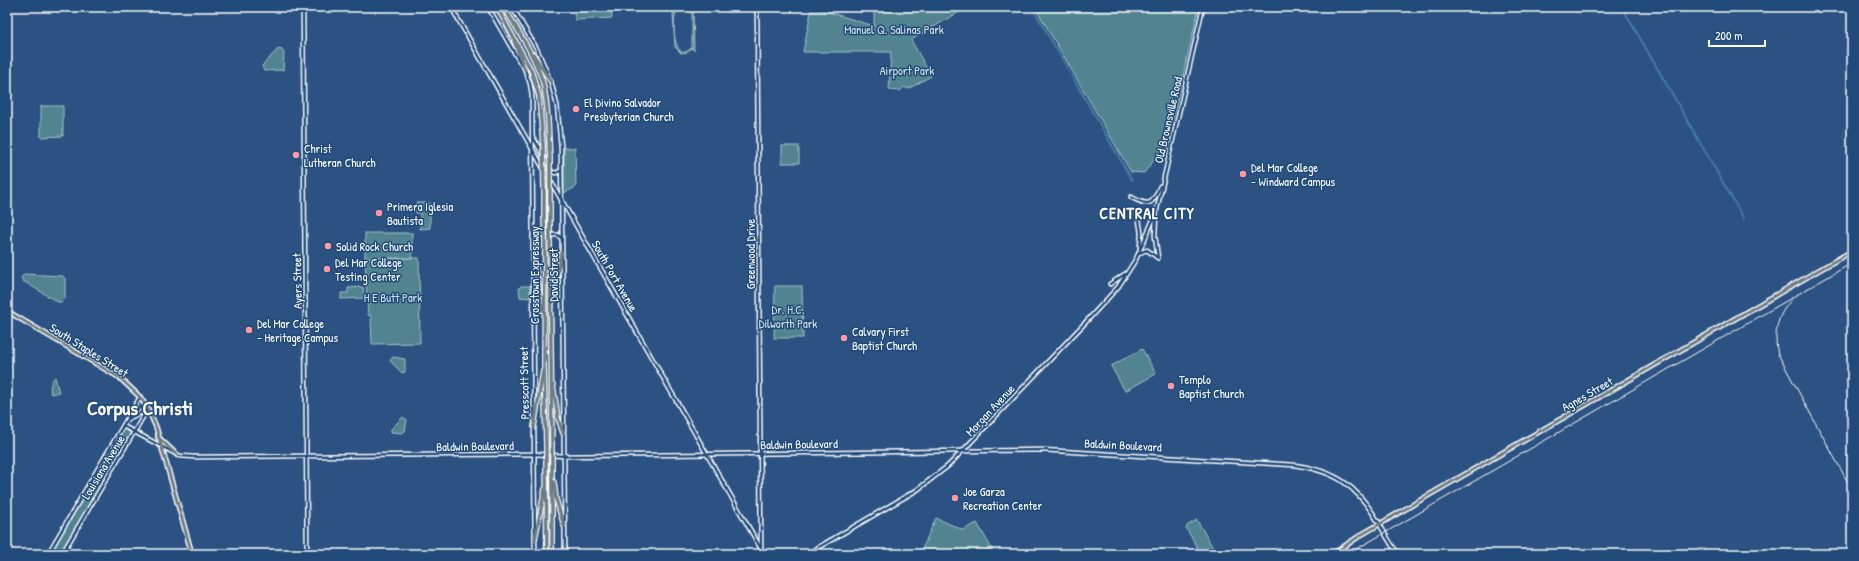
<svg xmlns="http://www.w3.org/2000/svg" width="1859" height="561" viewBox="0 0 1859 561" font-family="'Patrick Hand',sans-serif">
<style>
.green{fill:#518490;stroke:#a8c2c8}
.lines{fill:none;stroke-linecap:round;stroke-linejoin:round}
.canal{stroke:#457ba2;stroke-width:2}
.secondary-casing{stroke:#fff;stroke-width:5.5}
.primary-casing{stroke:#fff;stroke-width:6}
.motorway-casing{stroke:#fff;stroke-width:6}
.secondary{stroke:#1f4a7a;stroke-width:2.5}
.primary{stroke:#6d7d84;stroke-width:3}
.motorway{stroke:#6d7d84;stroke-width:3.5}
.rail{stroke:#fff;stroke-width:1}
.motorway-bridge-casing{stroke:#fff;stroke-width:6;stroke-linecap:butt}
.motorway-bridge{stroke:#6d7d84;stroke-width:3.5}
.poi-dot{fill:#ff9aa2;stroke:#1f4a7a;stroke-width:1.5}
.labels{text-anchor:middle;dominant-baseline:central;stroke-width:3;stroke-linejoin:round;paint-order:stroke}
.park-label{font-size:12px;fill:#d4e0e3;stroke:#1f4a7a}
.poi-label{font-size:12px;fill:#fff;stroke:#1f4a7a;text-anchor:start}
.street-label{font-size:12px;fill:#fff;stroke:#1f4a7a}
.district-label{font-size:16px;font-weight:bold;letter-spacing:1px;fill:#fff;stroke:#1f4a7a}
.town-label{font-size:20px;font-weight:bold;fill:#fff;stroke:#1f4a7a}
</style>
<rect width="100%" height="100%" fill="#2c5283"/>
<filter id="ink" filterUnits="userSpaceOnUse"><feTurbulence type="fractalNoise" baseFrequency=".025" numOctaves="2"/><feDisplacementMap in="SourceGraphic" scale="8" xChannelSelector="R" yChannelSelector="G"/><feConvolveMatrix kernelMatrix="1 2 1 2 8 2 1 2 1" color-interpolation-filters="sRGB"/></filter>
<g filter="url(#ink)">
<g class="green">
<path d="M 574,7 L 611,7 L 612,18 L 575,20 Z"/>
<path d="M 679,7 C 670,15 673,69 692,47 L 692,14 L 687,7 L 691,9 L 693,7 L 694,51 L 692,48 L 687,52 L 681,53 L 675,47 L 673,14 L 675,8 Z"/>
<path d="M 812,7 L 874,26 L 874,7 L 968,7 L 911,40 L 931,76 L 908,89 L 904,87 L 900,91 L 889,90 L 891,52 L 803,52 Z"/>
<path d="M 1035,7 L 1199,7 L 1169,136 L 1163,148 L 1144,173 L 1131,172 Z"/>
<path d="M 281,49 L 284,53 L 283,70 L 264,71 L 262,66 L 277,50 Z"/>
<path d="M 41,106 L 63,106 L 63,136 L 41,137 Z"/>
<rect x="782" y="146" width="17" height="17"/>
<path d="M 564,148 L 575,148 L 576,187 L 564,193 Z"/>
<path d="M 416,203 L 430,203 L 430,228 L 420,229 L 420,213 L 416,213 Z"/>
<rect x="365" y="233" width="47" height="25"/>
<path d="M 419,258 L 420,343 L 372,344 L 371,316 L 368,315 L 365,259 Z"/>
<path d="M 24,274 L 63,276 L 65,279 L 65,298 L 61,302 L 58,302 L 23,281 L 21,278 Z"/>
<path d="M 521,286 L 530,286 L 530,298 L 520,297 L 519,288 Z"/>
<path d="M 775,286 L 802,286 L 803,338 L 774,338 Z"/>
<path d="M 363,287 L 364,298 L 341,299 L 341,293 L 348,293 L 348,288 Z"/>
<path d="M 1142,349 L 1156,374 L 1125,391 L 1111,366 Z"/>
<path d="M 393,357 L 405,359 L 405,372 L 402,373 L 390,361 Z"/>
<path d="M 55,377 L 59,392 L 51,394 C 49,389 51,380 55,377 Z"/>
<path d="M 403,417 L 407,420 L 405,431 L 402,433 L 391,432 L 391,429 Z"/>
<path d="M 124,429 L 131,433 L 61,554 L 50,554 Z"/>
<path d="M 936,518 L 963,530 L 977,523 L 995,554 L 924,554 L 922,549 Z"/>
<path d="M 1197,520 L 1214,550 L 1206,554 L 1201,554 L 1186,528 L 1188,525 Z"/>
</g>
<g class="lines">
<g class="canal">
<path d="M 1032,7 L 1132,180"/>
<path d="M 1622,7 L 1744,219"/>
</g>
<g class="secondary-casing">
<g id="secondary">
<path d="M 303,7 L 307,554"/>
<path d="M 451,7 L 764,554"/>
<path d="M 488,7 L 521,64"/>
<path d="M 512,7 L 537,49 L 548,75"/>
<path d="M 757,7 L 761,549"/>
<path d="M 525,70 L 530,83 L 532,95 L 533,249"/>
<path d="M 551,82 L 557,105 L 561,146 L 565,550"/>
<path d="M 533,137 L 552,172 L 556,173 L 560,171"/>
<path d="M 1131,197 C 1150,208 1153,204 1160,186"/>
<path d="M 1138,213 L 1141,233 L 1140,248"/>
<path d="M 1156,215 L 1155,236 L 1158,258"/>
<path d="M 533,237 L 537,235 L 558,235 L 561,238"/>
<path d="M 1139,253 L 1147,250 L 1158,258"/>
<path d="M 533,256 L 534,419"/>
<path d="M 1110,284 L 1125,274"/>
<path d="M 128,418 L 140,397"/>
<path d="M 123,426 L 180,456 L 195,457 L 534,454 L 564,456 L 1042,450 L 1294,465 C 1337,471 1357,486 1379,523 C 1385,533 1390,545 1399,554"/>
<path d="M 534,426 L 535,554"/>
<path d="M 48,554 L 127,419 L 148,409"/>
<path d="M 62,554 L 147,410"/>
<path d="M 807,554 L 917,490 L 948,466 L 1084,324 L 1118,287 L 1136,259 L 1156,213 L 1203,7"/>
</g>
</g>
<g class="primary-casing">
<g id="primary">
<path d="M 7,311 L 120,378 L 140,397 L 148,409 L 156,427 L 192,554"/>
<path d="M 158,437 L 177,455"/>
<path d="M 1333,554 L 1361,535 L 1424,498 L 1852,251"/>
</g>
</g>
<g class="motorway-casing">
<g id="motorway">
<path d="M 497,7 L 531,70 L 539,96 L 543,145"/>
<path d="M 504,7 C 518,31 535,56 543,83 C 549,107 548,133 550,157"/>
<path d="M 514,41 L 525,70"/>
<path d="M 533,54 L 551,82"/>
<path d="M 544,218 L 544,188"/>
<path d="M 550,218 L 550,198"/>
<path d="M 545,239 L 544,364 L 546,446"/>
<path d="M 550,239 L 552,446"/>
<path d="M 533,248 L 542,310"/>
<path d="M 552,304 L 561,253"/>
<path d="M 553,385 L 558,418 L 563,433"/>
<path d="M 534,427 L 543,371"/>
<path d="M 546,465 L 547,554"/>
<path d="M 554,482 L 556,499 L 564,526"/>
<path d="M 535,539 L 545,489"/>
<path d="M 552,554 L 552,466"/>
<path d="M 564,554 L 565,548"/>
</g>
</g>
<use href="#secondary" class="secondary"/>
<use href="#primary" class="primary"/>
<use href="#motorway" class="motorway"/>
<g class="rail">
<path d="M 1792,299 C 1777,315 1773,333 1778,354 L 1852,490"/>
<path d="M 1348,554 L 1852,263"/>
</g>
<g class="motorway-bridge-casing">
<g id="motorway-bridge">
<path d="M 543,145 L 544,188"/>
<path d="M 550,157 L 550,198"/>
<path d="M 544,218 L 545,239"/>
<path d="M 550,218 L 550,239"/>
<path d="M 546,446 L 546,465"/>
<path d="M 552,446 L 552,466"/>
</g>
</g>
<use href="#motorway-bridge" class="motorway-bridge"/>
</g>
</g>
<g class="poi-dot">
<circle cx="576" cy="109" r="4"/>
<circle cx="296" cy="155" r="4"/>
<circle cx="1243" cy="174" r="4"/>
<circle cx="379" cy="213" r="4"/>
<circle cx="328" cy="246" r="4"/>
<circle cx="327" cy="269" r="4"/>
<circle cx="249" cy="330" r="4"/>
<circle cx="844" cy="338" r="4"/>
<circle cx="1171" cy="386" r="4"/>
<circle cx="955" cy="498" r="4"/>
</g>
<g class="labels">
<g class="park-label">
<text x="894" y="29">Manuel Q. Salinas Park</text>
<text x="907" y="70">Airport Park</text>
<text x="393" y="297">H E Butt Park</text>
<text x="788" y="309">Dr. H.C.<tspan x="788" dy="14">Dilworth Park</tspan></text>
</g>
<g class="poi-label">
<text x="584" y="102">El Divino Salvador<tspan x="584" dy="14">Presbyterian Church</tspan></text>
<text x="304" y="148">Christ<tspan x="304" dy="14">Lutheran Church</tspan></text>
<text x="1251" y="167">Del Mar College<tspan x="1251" dy="14">- Windward Campus</tspan></text>
<text x="387" y="206">Primera Iglesia<tspan x="387" dy="14">Bautista</tspan></text>
<text x="336" y="246">Solid Rock Church</text>
<text x="335" y="262">Del Mar College<tspan x="335" dy="14">Testing Center</tspan></text>
<text x="257" y="323">Del Mar College<tspan x="257" dy="14">- Heritage Campus</tspan></text>
<text x="852" y="331">Calvary First<tspan x="852" dy="14">Baptist Church</tspan></text>
<text x="1179" y="379">Templo<tspan x="1179" dy="14">Baptist Church</tspan></text>
<text x="963" y="491">Joe Garza<tspan x="963" dy="14">Recreation Center</tspan></text>
</g>
<g class="street-label">
<text transform="translate(1168 120) rotate(-77)">Old Brownsville Road</text>
<text transform="translate(750 254) rotate(-90)">Greenwood Drive</text>
<text transform="translate(534 275) rotate(-90)">Crosstown Expressway</text>
<text transform="translate(553 275) rotate(-90)">David Street</text>
<text transform="translate(615 276) rotate(60)">South Port Avenue</text>
<text transform="translate(297 281) rotate(-91)">Ayers Street</text>
<text transform="translate(89 350) rotate(32)">South Staples Street</text>
<text transform="translate(524 383) rotate(-91)">Presscott Street</text>
<text transform="translate(1587 394) rotate(-30)">Agnes Street</text>
<text transform="translate(990 410) rotate(-47)">Morgan Avenue</text>
<text transform="translate(799 444) rotate(-1)">Baldwin Boulevard</text>
<text transform="translate(1123 445) rotate(3)">Baldwin Boulevard</text>
<text transform="translate(475 446) rotate(-1)">Baldwin Boulevard</text>
<text transform="translate(103 467) rotate(-59)">Louisiana Avenue</text>
</g>
<g class="district-label">
<text x="1147" y="213">CENTRAL CITY</text>
</g>
<g class="town-label">
<text x="140" y="407">Corpus Christi</text>
</g>
</g>
<rect width="1859" height="561" fill="none" stroke="#1f4a7a" stroke-width="24"/>
<rect x="12" y="12" width="1835" height="537" fill="none" stroke="#fff" stroke-width="1.5" filter="url(#ink)"/>
<path d="M1709 40v6h56v-6" fill="none" stroke="#ffffff" stroke-width="2"/>
<text x="1715" y="40" font-size="12" fill="#ffffff" stroke="#1f4a7a" stroke-width="3" paint-order="stroke">200 m</text>
</svg>
